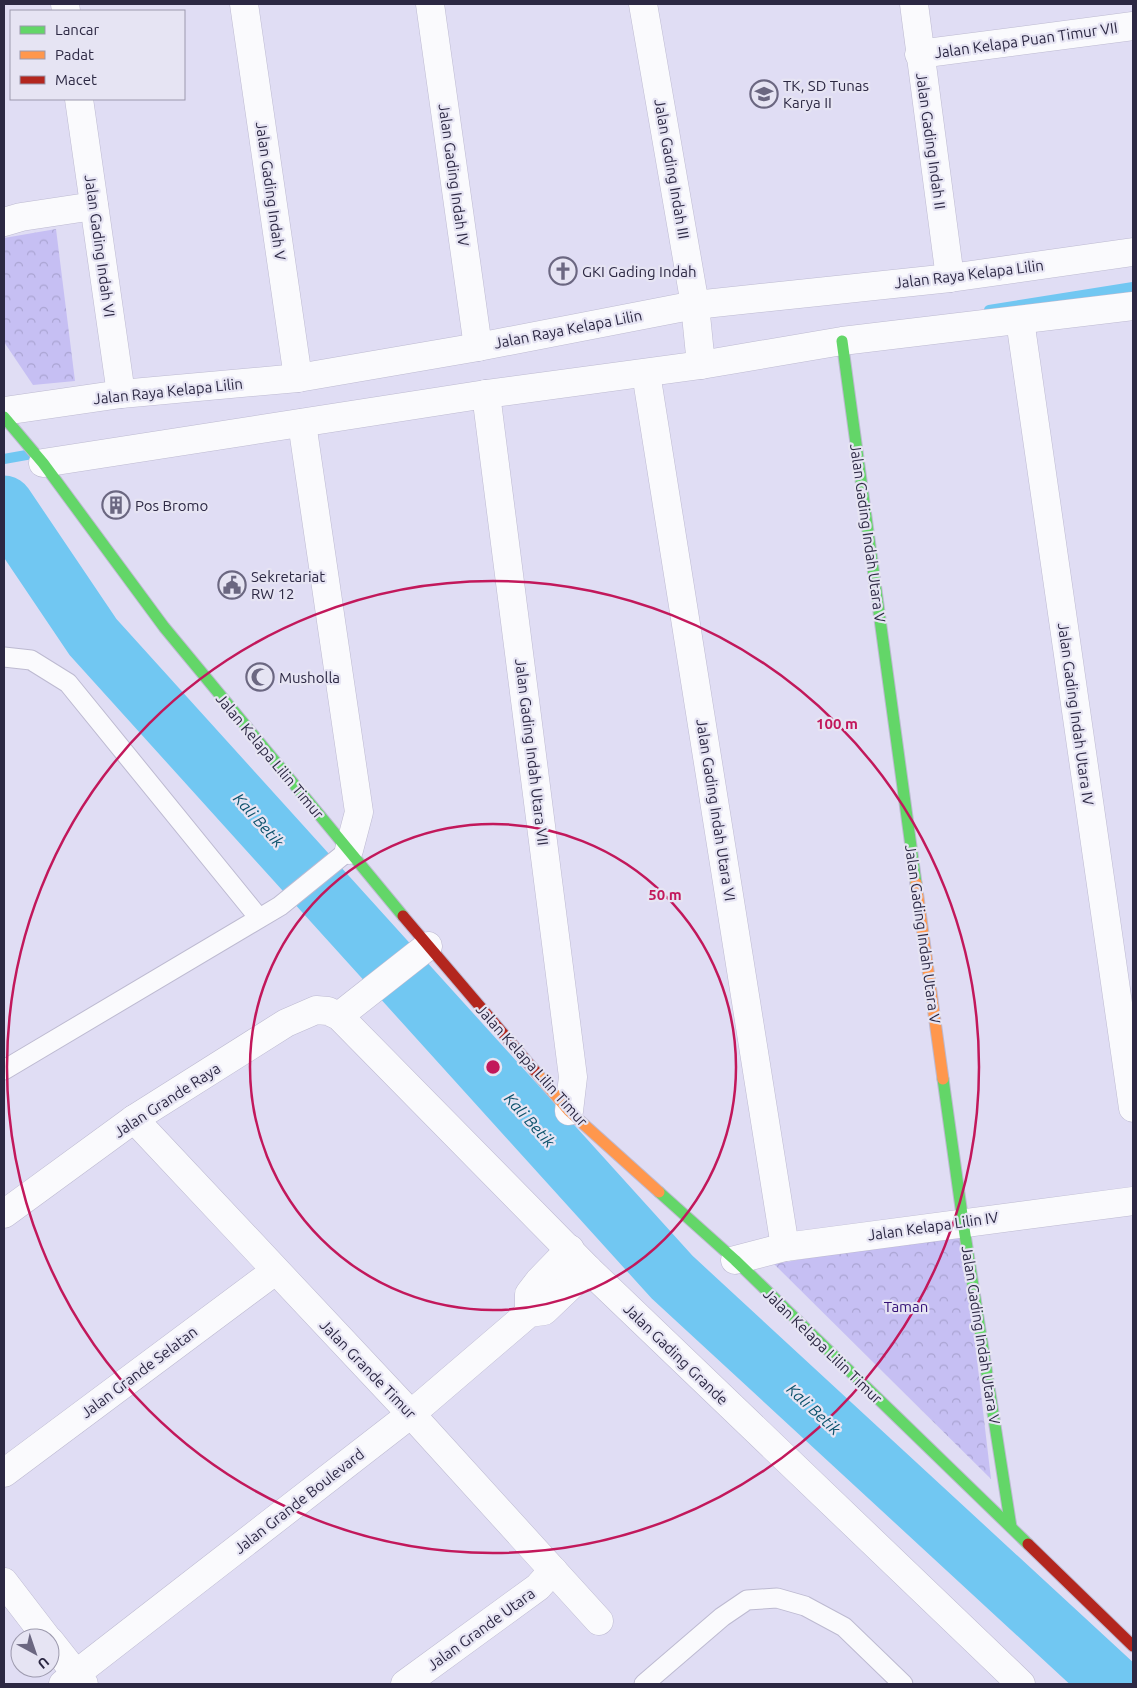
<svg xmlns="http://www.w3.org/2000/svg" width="1137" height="1688" viewBox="0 0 1137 1688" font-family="Ubuntu,sans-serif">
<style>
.forest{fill:url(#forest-crowns)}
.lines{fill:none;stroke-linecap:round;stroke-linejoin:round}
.stream{stroke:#71c7f2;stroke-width:10}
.river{stroke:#71c7f2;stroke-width:59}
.lane-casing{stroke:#bdbad1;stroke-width:21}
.street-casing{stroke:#bdbad1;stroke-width:29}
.fast-casing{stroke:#bdbad1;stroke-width:13}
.slow-casing{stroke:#bdbad1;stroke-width:13}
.jam-casing{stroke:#bdbad1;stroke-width:13}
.lane{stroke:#fafafd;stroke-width:19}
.street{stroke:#fafafd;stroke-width:28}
.fast{stroke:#63d668;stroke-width:11}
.slow{stroke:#ff974d;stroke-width:11}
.jam{stroke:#b3261e;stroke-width:11}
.ring{fill:none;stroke:#c2185b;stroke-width:2.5}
.labels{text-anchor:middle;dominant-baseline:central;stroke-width:4.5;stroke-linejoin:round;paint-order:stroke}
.street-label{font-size:15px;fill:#2c2843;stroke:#e6e4f3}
.poi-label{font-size:15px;fill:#2c2843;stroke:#e6e4f3;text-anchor:start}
.park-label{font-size:15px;fill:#341176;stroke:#e6e4f3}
.water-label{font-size:16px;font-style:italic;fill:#0a516b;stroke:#e6e4f3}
.centre{fill:#c2185b;stroke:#e6e4f3;stroke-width:2.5}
.ring-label{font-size:15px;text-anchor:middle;font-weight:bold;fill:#c2185b;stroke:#e6e4f3;stroke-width:4.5;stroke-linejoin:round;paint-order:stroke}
</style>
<defs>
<pattern id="forest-crowns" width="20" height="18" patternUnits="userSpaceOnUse" patternTransform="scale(1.25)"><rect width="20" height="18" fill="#c6bff3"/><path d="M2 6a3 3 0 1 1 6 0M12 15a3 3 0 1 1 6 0" fill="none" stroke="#aaa4d2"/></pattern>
</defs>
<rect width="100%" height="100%" fill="#e0ddf4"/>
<g class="forest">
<path d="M 56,229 L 75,381 L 33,385 L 4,342 L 4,238 Z"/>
<path d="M 962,1232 L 991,1479 L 774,1264 Z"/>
</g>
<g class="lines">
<g class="stream">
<path d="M 989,310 L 1133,287"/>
<path d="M 4,459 L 32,454"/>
</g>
<path class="river" d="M 4,505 L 93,637 L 672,1277 L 1113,1684"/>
<g class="lane-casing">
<g id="lane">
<path d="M 4,657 L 31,660 L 68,683 L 259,918"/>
<path d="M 4,1070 L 280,906 L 349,850"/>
<path d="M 644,1684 L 722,1617 L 747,1600 L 777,1598 L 805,1606 L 844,1627 L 903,1684"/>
</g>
</g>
<g class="street-casing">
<g id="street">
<path d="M 65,4 L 66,11"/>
<path d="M 244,4 L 298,378"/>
<path d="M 430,4 L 478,347"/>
<path d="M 643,4 L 695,305 L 701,365"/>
<path d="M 914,4 L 950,278"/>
<path d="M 919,54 L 1133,26"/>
<path d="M 79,99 L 121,394"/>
<path d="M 4,222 L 21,217 L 94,206"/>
<path d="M 1020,320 L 1133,1108"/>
<path d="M 646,373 L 785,1247"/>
<path d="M 486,394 L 573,1077 L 569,1111"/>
<path d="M 4,411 L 121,394 L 298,378 L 478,347 L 695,305 L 950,278 L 1133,252"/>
<path d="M 302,423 L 359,812 L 349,850"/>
<path d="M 43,463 L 486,394 L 701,365 L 842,341 L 1133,306"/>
<path d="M 339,1016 L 428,946"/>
<path d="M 134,1119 L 411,1414 L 599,1621"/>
<path d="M 4,1214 L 134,1119 L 286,1023 L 316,1010 L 328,1011 L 339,1016 L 588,1269 L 1021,1684"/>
<path d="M 735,1260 L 785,1247 L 1133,1201"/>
<path d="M 529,1313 L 529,1294 L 539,1281 L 570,1249"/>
<path d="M 4,1473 L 275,1271"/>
<path d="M 4,1582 L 47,1638"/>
<path d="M 50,1641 L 84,1684"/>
<path d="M 63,1684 L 411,1414 L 529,1313 L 544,1311 L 588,1269"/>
<path d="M 405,1684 L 538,1587 L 553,1570"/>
</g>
</g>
<g class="fast-casing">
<g id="fast">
<path d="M 842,341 L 916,883"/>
<path d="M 4,417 L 43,463 L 164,627 L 403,916"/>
<path d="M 943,1079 L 963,1222 L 1011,1527"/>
<path d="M 659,1192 L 735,1260 L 1028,1544"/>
</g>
</g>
<g class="slow-casing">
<g id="slow">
<path d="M 916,883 L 943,1079"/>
<path d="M 535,1071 L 569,1111 L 659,1192"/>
</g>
</g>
<g class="jam-casing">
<g id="jam">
<path d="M 403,916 L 535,1071"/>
<path d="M 1028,1544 L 1133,1646"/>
</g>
</g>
<use href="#lane" class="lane"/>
<use href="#street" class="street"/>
<use href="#fast" class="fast"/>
<use href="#slow" class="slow"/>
<use href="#jam" class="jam"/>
</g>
<g class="ring">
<circle cx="493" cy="1067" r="243"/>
<circle cx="493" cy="1067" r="486"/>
</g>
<defs>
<g id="school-ring" transform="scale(1.4375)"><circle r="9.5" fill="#e6e4f3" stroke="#6b6781" stroke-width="1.5"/><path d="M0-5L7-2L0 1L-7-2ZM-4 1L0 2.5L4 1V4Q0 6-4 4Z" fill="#6b6781"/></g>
<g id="church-ring" transform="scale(1.4375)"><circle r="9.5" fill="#e6e4f3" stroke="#6b6781" stroke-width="1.5"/><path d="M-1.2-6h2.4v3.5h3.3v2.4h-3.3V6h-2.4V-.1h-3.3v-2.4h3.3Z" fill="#6b6781"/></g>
<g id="building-ring" transform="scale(1.4375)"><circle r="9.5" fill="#e6e4f3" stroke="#6b6781" stroke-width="1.5"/><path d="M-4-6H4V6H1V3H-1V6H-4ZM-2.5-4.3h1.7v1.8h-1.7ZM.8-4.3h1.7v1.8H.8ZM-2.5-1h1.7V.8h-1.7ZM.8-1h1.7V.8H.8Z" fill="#6b6781"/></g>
<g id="civic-ring" transform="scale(1.4375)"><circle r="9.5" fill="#e6e4f3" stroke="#6b6781" stroke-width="1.5"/><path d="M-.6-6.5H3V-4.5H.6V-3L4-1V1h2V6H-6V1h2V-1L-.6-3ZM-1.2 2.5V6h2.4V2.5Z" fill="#6b6781"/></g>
<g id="mosque-ring" transform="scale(1.4375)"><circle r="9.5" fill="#e6e4f3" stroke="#6b6781" stroke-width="1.5"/><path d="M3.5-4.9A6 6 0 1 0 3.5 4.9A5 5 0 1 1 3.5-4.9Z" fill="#6b6781"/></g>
</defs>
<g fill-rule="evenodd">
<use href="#school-ring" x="764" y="94"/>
<use href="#church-ring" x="563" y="271"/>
<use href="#building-ring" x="116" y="505"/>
<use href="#civic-ring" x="232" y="585"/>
<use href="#mosque-ring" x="260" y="677"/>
</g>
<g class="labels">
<g class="street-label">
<text transform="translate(1026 40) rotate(-8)">Jalan Kelapa Puan Timur VII</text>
<text transform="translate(931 141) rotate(82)">Jalan Gading Indah II</text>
<text transform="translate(672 169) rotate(80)">Jalan Gading Indah III</text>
<text transform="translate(454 175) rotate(82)">Jalan Gading Indah IV</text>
<text transform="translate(271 191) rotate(82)">Jalan Gading Indah V</text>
<text transform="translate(100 246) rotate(82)">Jalan Gading Indah VI</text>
<text transform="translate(969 274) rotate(-7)">Jalan Raya Kelapa Lilin</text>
<text transform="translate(568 329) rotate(-11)">Jalan Raya Kelapa Lilin</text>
<text transform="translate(168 391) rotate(-6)">Jalan Raya Kelapa Lilin</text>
<text transform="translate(868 533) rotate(82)">Jalan Gading Indah Utara V</text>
<text transform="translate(1076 714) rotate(82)">Jalan Gading Indah Utara IV</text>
<text transform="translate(532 752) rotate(83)">Jalan Gading Indah Utara VII</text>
<text transform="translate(270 756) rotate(50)">Jalan Kelapa Lilin Timur</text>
<text transform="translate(716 810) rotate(81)">Jalan Gading Indah Utara VI</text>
<text transform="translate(923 934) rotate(82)">Jalan Gading Indah Utara V</text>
<text transform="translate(532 1065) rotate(48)">Jalan Kelapa Lilin Timur</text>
<text transform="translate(167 1100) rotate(-33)">Jalan Grande Raya</text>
<text transform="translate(933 1226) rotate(-8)">Jalan Kelapa Lilin IV</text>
<text transform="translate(981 1335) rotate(81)">Jalan Gading Indah Utara V</text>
<text transform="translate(823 1346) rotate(44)">Jalan Kelapa Lilin Timur</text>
<text transform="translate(676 1354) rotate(44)">Jalan Gading Grande</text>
<text transform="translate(368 1369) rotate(46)">Jalan Grande Timur</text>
<text transform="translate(139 1372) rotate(-37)">Jalan Grande Selatan</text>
<text transform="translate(299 1501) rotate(-38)">Jalan Grande Boulevard</text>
<text transform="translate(481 1629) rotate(-36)">Jalan Grande Utara</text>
</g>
<g class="poi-label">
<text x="783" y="85">TK, SD Tunas<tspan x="783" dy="17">Karya II</tspan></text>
<text x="582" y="271">GKI Gading Indah</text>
<text x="135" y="505">Pos Bromo</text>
<text x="251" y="576">Sekretariat<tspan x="251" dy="17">RW 12</tspan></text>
<text x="279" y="677">Musholla</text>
</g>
<g class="park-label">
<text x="906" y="1306">Taman</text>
</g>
<g class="water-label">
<text transform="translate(259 820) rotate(48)">Kali Betik</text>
<text transform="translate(530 1120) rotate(48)">Kali Betik</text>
<text transform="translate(814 1409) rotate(43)">Kali Betik</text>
</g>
</g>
<circle cx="493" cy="1067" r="8" class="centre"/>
<g class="ring-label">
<text x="837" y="729">100 m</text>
<text x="665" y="900">50 m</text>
</g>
<rect width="1137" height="1688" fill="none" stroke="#2c2843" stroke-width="10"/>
<rect x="10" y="10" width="175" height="90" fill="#e6e4f3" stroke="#9c99ad"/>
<rect x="20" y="26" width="25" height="8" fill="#63d668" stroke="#9c99ad"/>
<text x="55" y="35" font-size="15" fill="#2c2843">Lancar</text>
<rect x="20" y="51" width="25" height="8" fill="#ff974d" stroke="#9c99ad"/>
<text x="55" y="60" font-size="15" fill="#2c2843">Padat</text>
<rect x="20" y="76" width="25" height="8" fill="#b3261e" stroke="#9c99ad"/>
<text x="55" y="85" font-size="15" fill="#2c2843">Macet</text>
<g transform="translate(35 1653) rotate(140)"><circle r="24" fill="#e6e4f3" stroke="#9c99ad"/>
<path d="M0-4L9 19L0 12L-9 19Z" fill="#6b6781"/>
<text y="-8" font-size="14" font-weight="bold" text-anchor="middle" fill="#2c2843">U</text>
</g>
</svg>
